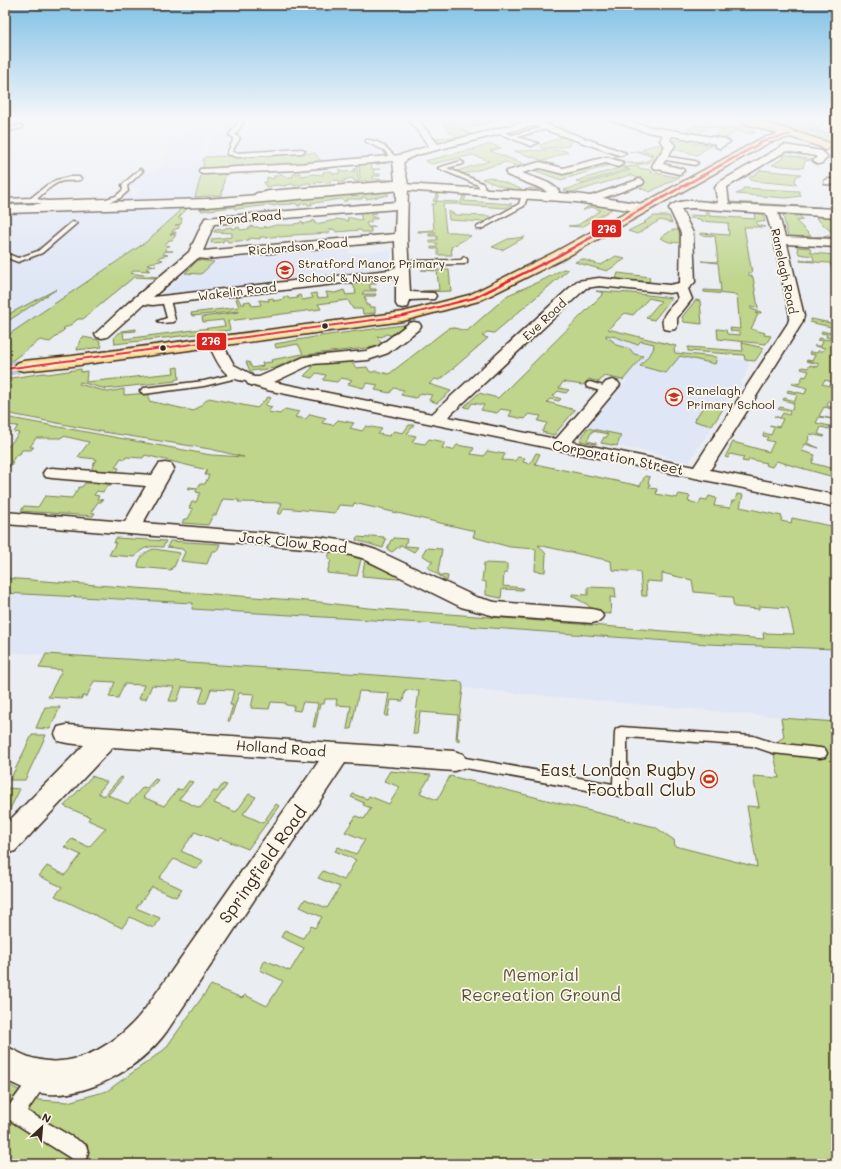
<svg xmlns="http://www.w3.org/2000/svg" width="841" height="1169" viewBox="0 0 841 1169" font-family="Mali,sans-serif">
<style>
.built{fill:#dfe6f5}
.green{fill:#bed58b;stroke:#7c8054}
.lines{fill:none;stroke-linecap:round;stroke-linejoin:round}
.primary-tunnel{stroke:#c7c6c7;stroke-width:14;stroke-dasharray:14 8;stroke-linecap:butt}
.service-casing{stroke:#3b2a1e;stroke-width:3}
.pedestrian-casing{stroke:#3b2a1e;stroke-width:3}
.minor-casing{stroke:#3b2a1e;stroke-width:3}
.tertiary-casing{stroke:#3b2a1e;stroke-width:3}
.primary-casing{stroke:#3b2a1e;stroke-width:3}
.service{fill:#fbf7ec;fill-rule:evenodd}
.pedestrian{fill:#fbf7ec;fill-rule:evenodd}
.minor{fill:#fbf7ec;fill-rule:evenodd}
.tertiary{fill:#fbf7ec;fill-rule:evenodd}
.primary{fill:#ffdd96;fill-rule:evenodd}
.bus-1-casing{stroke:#fbf7ec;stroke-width:3}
.bus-1{fill:#dc241f;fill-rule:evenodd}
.bus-dot{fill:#3b2a1e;stroke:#fbf7ec;stroke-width:1.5}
.labels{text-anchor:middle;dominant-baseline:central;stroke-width:3.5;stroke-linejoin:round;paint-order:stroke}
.far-street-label{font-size:12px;fill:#3b2a1e;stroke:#fbf7ec}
.far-poi-label{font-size:12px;fill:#3b2a1e;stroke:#fbf7ec;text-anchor:start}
.street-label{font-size:14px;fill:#3b2a1e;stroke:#fbf7ec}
.near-poi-label{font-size:17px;fill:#3b2a1e;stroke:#fbf7ec;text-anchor:end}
.near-street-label{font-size:17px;fill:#3b2a1e;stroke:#fbf7ec}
.near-park-label{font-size:17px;fill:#5c5539;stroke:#fbf7ec}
.line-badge{stroke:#fbf7ec;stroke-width:1.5}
.badge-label{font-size:11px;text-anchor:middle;font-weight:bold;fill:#fff}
</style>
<rect width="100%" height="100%" fill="#eaedf1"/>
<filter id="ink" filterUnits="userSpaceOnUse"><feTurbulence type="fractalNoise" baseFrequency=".025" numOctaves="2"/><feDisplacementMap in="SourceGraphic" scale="8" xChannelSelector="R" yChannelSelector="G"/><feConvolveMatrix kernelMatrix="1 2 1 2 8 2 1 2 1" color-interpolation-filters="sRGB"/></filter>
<g filter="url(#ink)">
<g class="built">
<path d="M 193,120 L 220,120 L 207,138 L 199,157 L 203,157 L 212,138 L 228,120 L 402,120 L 401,123 L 404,124 L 417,139 L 415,147 L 420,147 L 398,153 L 395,149 L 378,150 L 380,154 L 379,156 L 322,163 L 315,153 L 203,160 L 203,167 L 204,168 L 194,201 L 40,340 L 10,362 L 5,364 L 5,213 L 123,203 L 123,199 L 128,194 L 135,195 L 142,188 L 132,188 L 129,186 L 139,173 L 156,172 L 171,147 L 169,146 L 171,138 L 182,138 Z"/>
<path d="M 346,246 L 350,254 L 390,250 L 390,269 L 160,296 L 200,259 Z"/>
<path d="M 608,329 L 630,335 L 627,338 L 654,344 L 675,353 L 750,360 L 748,364 L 749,365 L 744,373 L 746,374 L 740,383 L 742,384 L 732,399 L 730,399 L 689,462 L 667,458 L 666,455 L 617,446 L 621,435 L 587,428 L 627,381 L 604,376 L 599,382 L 589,379 L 583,385 L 549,377 L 584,342 Z"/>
<path d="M 5,578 L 319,602 L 367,620 L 708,644 L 836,649 L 836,722 L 463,688 L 462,682 L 363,674 L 5,652 Z"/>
</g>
<g class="green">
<path d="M 447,120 L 501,120 L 460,129 L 474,135 L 444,141 L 436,140 L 435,138 L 456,137 L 453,133 L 450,133 L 442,123 L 450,123 Z"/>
<path d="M 760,120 L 784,120 L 805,123 L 807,120 L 825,120 L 820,129 L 811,128 L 809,130 L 836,134 L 836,144 Z"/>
<path d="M 695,124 C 709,127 722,126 737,129 L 742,125 L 756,132 L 753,134 L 736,131 L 725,139 L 714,136 L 723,129 L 708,127 L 697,135 L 686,131 Z"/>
<path d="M 562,137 L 571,138 L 569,146 L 542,149 L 540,145 Z"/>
<path d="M 673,140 L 712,146 L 707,148 L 697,155 L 674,149 L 676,146 L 671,141 Z"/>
<path d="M 491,144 L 501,148 L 490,151 L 527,165 L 519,167 L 506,162 L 464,174 L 457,171 L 489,161 L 473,155 L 432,164 L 425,161 L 468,150 L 475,150 L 473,149 Z"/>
<path d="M 655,145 L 666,145 C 664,149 662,154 659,156 C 646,169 628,164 612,159 L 616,156 L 620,156 L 616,159 C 629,163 642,166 653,157 L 639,152 L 629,152 L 639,151 L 651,155 L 653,154 L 642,150 L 644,148 Z"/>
<path d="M 563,150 L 568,152 L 544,161 L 514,151 Z"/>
<path d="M 315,153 L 322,163 L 203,168 L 203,160 L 205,157 Z"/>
<path d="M 783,154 L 812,160 L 805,161 L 803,168 L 772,165 L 785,157 L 781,155 Z"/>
<path d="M 378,162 L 386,163 L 371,165 L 372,169 L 380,169 L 373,170 L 374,174 L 380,174 L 380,176 L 373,176 L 373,179 L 392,180 L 391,181 L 367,183 L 366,180 L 361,181 L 362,184 L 359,184 L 358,181 L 354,181 L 352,178 L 344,180 L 345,182 L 340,182 L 338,180 L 330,181 L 330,183 L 315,182 L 316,184 L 308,183 L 294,186 L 293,184 L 285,185 L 286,186 L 277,185 L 266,187 L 264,182 L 267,182 L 267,177 L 274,179 L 274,176 L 278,176 L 278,174 L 282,174 L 285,177 L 293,177 L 293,174 L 300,173 L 301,176 L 313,174 L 323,175 L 323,172 L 331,171 L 333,174 L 340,173 L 339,170 L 342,170 L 343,172 L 355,171 L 354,169 L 357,168 L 358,179 L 360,179 L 359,164 Z"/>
<path d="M 607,162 L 613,164 L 561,180 L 533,170 L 541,168 L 562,175 Z"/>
<path d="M 639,166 L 638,168 L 651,170 L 650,172 L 676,177 L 680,174 L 683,175 L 650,192 L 640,188 L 644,180 L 630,175 L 578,191 L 570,192 L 564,190 L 630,170 L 624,167 Z"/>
<path d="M 622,167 L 628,169 L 582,183 L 576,181 Z"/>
<path d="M 760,170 L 801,174 L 796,177 L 795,182 L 797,185 L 753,181 L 749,178 L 759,172 Z"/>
<path d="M 231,172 L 230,174 L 225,174 L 222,195 L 195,197 L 202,173 Z"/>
<path d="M 489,177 L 524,190 L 531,188 L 542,189 C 520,195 503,187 482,179 Z"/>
<path d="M 743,188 L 799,191 L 801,196 L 786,198 L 736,194 L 743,191 Z"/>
<path d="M 384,191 L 389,195 L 366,199 L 365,197 L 362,197 L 362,199 L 347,199 L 347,201 L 343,201 L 342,199 C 331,200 325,202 311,203 L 312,205 L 308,205 L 307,203 L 300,204 L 300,206 L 298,206 L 297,204 L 291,203 L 292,204 L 275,205 L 275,206 L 271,205 L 235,209 L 234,207 L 201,211 L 201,208 L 206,207 L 189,207 L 178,218 L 182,218 L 181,224 L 175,225 L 179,225 L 179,228 L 173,230 L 172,232 L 176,232 L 176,233 L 170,234 L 176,235 L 172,240 L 169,240 L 165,245 L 170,246 L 167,246 L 165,251 L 173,251 L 166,251 L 163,254 L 168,255 L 159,257 L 159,259 L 163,260 C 158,263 152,261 147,264 L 156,266 L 150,266 L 146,269 L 150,270 L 149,271 L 135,270 L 130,273 L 157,277 L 155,278 L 134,277 L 83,319 L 78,319 L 68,327 L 65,327 L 63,329 L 65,329 L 50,342 L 40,340 L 10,362 L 5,360 L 5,337 L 146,242 L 177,214 L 182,206 Z"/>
<path d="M 437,194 L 439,194 L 436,201 L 459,202 L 458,204 L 443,204 L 446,232 L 456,232 L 471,236 L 451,247 L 452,255 L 438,255 L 438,249 L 431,249 L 431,247 L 437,247 L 437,243 L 430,243 L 430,240 L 437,240 L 437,236 L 429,236 L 429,234 L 436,234 L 436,232 L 418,232 L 418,231 L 434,230 L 432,204 L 435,204 L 437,202 L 433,201 Z"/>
<path d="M 463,196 L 466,196 L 464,201 L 512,204 L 507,208 L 460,205 Z"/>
<path d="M 730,202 L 821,207 L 819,208 L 736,204 Z"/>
<path d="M 590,205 L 607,207 L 612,209 L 582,227 L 568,226 L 578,225 L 601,210 L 591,207 L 582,211 Z"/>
<path d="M 448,211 L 456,215 L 489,216 L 493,218 L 485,222 L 449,220 Z"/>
<path d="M 706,212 L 709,212 L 709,216 L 755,219 L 754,212 L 763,213 L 765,222 L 757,221 L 757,225 L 766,227 L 744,227 L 752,273 L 749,273 L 749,276 L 753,277 L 758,308 L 751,306 L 751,309 L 761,312 L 761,313 L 755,313 L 758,314 L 751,329 L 765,333 L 764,335 L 771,336 L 766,344 L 718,339 L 717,329 L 726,330 L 727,334 L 740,335 L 740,332 L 731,331 L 730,328 L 740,329 L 737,295 L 704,292 L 704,290 L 721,291 L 718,263 L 701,261 L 718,262 L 715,236 L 700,235 L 700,233 L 729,235 L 728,223 L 701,221 L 700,219 L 690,218 L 690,215 L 706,216 Z"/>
<path d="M 377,213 L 371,214 L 372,217 L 377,217 L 377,219 L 371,219 L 371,222 L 366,223 L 368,227 L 376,227 L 369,228 L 371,229 L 371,232 L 362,232 L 361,230 L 336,232 L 334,229 L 328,230 L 330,233 L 292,235 L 292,236 L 279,237 L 278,236 L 266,238 L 265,237 L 260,237 L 260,239 L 249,238 L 249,240 L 228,242 L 227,240 L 223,240 L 223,242 L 211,243 L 212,239 L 232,237 L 232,233 L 214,232 L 215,230 L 225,229 L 225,228 L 231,227 L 232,229 L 239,227 L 240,230 L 248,229 L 252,226 L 253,227 L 258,227 L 259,228 L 264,228 L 265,226 L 265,228 L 276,225 L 294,225 L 294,224 L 300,223 L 300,222 L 302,221 L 303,224 L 312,222 L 312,221 L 314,220 L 315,224 L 336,220 L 336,219 L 348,221 L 347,218 C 352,217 356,220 362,220 L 360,214 Z"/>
<path d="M 786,214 L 799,215 L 803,220 L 796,221 L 812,237 L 829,236 L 832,239 L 788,237 L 783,215 Z"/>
<path d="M 654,216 L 669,216 L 672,223 L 660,220 L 637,234 L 628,231 L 642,224 L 644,224 L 646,223 L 644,222 Z"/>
<path d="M 817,216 L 836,217 L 836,236 L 816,218 Z"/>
<path d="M 672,230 L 679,230 L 680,243 L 669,242 L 660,238 Z"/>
<path d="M 525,237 L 502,250 L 492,247 L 508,239 Z"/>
<path d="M 797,247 L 810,248 L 811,253 L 836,255 L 836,277 L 834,277 L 830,263 L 800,261 L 800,260 L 814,261 L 813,256 L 799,254 Z"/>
<path d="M 616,256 L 625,259 L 607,271 L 575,262 L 581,259 L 601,265 Z"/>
<path d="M 198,260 L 214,262 L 201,274 L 185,273 Z"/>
<path d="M 563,269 L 568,270 L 494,333 L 487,332 L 482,336 L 488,338 L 440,380 L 435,379 L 429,384 L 451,391 L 437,403 L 429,400 L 432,395 L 420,393 L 416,398 L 401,395 L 404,390 L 394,388 L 390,393 L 375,390 L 378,385 L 367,383 L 363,388 L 348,384 L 352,380 L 341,378 L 337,382 L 323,380 L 326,375 L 316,373 L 312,378 L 304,376 L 313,367 L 304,365 L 307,363 L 350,360 L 356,368 L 367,367 L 370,372 L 374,372 L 376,371 L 389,374 L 450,327 L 467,331 L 508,295 L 545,279 Z"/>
<path d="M 421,270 L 449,270 L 451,291 L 422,292 L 422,291 L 439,290 L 437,271 Z"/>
<path d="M 618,273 L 650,277 L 649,282 L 616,279 Z"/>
<path d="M 376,280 L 376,284 L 370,284 L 370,289 L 376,289 L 376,291 L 364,291 L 362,294 L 376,294 L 375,296 L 365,296 L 364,298 L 366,298 L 366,305 L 369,305 L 369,307 L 375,307 L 375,313 L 363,314 L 362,309 L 353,309 L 348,300 L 318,304 L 321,309 L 228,321 L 230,330 L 115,344 L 114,337 L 122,331 L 136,329 L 136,331 L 123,332 L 124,339 L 225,326 L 223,320 L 203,322 L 202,317 L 239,312 L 239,311 L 192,316 L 191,313 L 239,307 L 236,299 L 238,298 L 241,304 L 245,304 L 244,302 L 250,301 L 252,306 L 261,305 L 259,300 L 269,301 L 268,299 L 273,298 L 274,301 L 284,299 L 283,297 L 288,297 L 289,299 L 298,298 L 297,296 L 300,295 L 302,300 L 313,298 L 311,294 L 316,293 L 318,298 L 328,297 L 326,292 L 335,293 L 344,290 L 346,295 L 356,294 L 355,291 L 356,291 L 352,283 Z"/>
<path d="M 57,289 L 5,323 L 5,316 Z"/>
<path d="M 596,291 L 631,293 L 672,298 L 654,320 L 646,318 L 661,301 L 649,298 L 633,315 L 625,313 L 608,329 L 676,346 L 674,349 L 675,353 L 717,357 L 715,364 L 680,356 L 666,373 L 640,366 L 653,350 L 654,344 L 641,341 L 638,344 L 635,344 L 616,337 L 606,335 L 606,337 L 613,341 L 616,345 L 630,349 L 634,354 L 643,356 L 623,380 L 604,376 L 599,382 L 589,379 L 583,385 L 563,382 L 559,388 L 569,390 L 566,393 L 558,391 L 553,396 L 561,399 L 559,401 L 550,399 L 547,402 L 575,410 L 554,435 L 542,432 L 547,423 L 538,421 L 541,416 L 528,414 L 525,419 L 509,416 L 512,411 L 501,409 L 497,413 L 481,410 L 484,405 L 472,403 L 469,408 L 464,407 L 479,393 L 498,398 L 604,293 Z"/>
<path d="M 696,300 L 700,301 L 702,324 L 684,322 L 682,317 Z"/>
<path d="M 836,316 L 836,383 L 825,380 L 822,384 L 830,386 L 832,383 L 836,384 L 834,391 L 836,393 L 833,392 L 831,397 L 836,399 L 836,402 L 829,400 L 827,406 L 836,409 L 836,410 L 824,407 L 819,416 L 833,419 L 819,417 L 816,423 L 830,426 L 829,429 L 821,427 L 818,434 L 825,436 L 824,437 L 810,434 L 808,438 L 809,439 L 807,443 L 819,448 L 805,444 L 802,451 L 815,455 L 812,463 L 834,469 L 830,476 L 776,461 L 772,467 L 765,465 L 766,463 L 749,459 L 748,462 L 742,461 L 744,457 L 730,454 L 728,458 L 725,457 L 733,442 L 769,452 L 774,442 L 766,440 L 768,437 L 763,436 L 764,433 L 771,435 L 774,428 L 769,426 L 770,425 L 779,427 L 783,419 L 774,416 L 780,418 L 783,413 L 789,415 L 790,412 L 778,409 L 780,407 L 792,410 L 794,403 L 783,400 L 784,398 L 795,401 L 797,394 L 787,392 L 788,390 L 805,394 L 807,388 L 792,384 L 793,382 L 799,384 L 803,376 L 806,377 L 809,371 L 801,369 L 802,367 L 808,368 L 810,365 L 818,367 L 819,364 L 806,361 L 807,360 L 812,361 L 815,355 L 809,354 L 810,352 L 817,353 L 818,351 L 823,351 L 825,348 L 814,346 L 821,346 L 823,341 L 817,340 L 819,338 L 829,340 L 830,338 L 826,337 L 827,334 L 821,333 L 822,331 L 830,333 L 831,327 L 810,322 L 811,319 L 831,323 Z"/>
<path d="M 411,324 L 394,336 L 386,334 L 382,337 L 377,336 L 383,346 L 305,355 L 275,368 L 250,371 L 246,362 L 249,362 L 252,368 L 263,366 L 262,363 L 272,362 L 271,360 L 303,354 L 298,344 L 276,348 L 275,344 L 320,336 Z"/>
<path d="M 83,337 L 99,340 L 102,347 L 77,350 L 80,340 Z"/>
<path d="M 742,343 L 764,348 L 755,361 L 745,360 L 744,355 L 688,351 L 688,347 L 743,351 Z"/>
<path d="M 178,367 L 179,379 L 176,379 L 175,381 L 106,389 L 80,382 L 79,384 L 108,392 L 124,389 L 124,395 L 149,393 L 149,401 L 194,411 L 209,398 L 257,408 L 268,397 L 271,398 L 265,405 L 272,407 L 268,412 L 280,414 L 285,409 L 299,412 L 295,417 L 306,419 L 310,414 L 326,418 L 322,423 L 333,425 L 338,420 L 354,423 L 350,428 L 362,431 L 366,426 L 382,429 L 378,434 L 389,436 L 394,431 L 403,433 L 409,425 L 414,425 L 407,434 L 416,436 L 412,442 L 425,444 L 429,439 L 445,442 L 442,448 L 453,450 L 457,445 L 474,448 L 471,454 L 484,456 L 487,451 L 505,454 L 502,460 L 515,461 L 518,457 L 525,458 L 523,462 L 530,464 L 536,453 L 540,454 L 535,464 L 640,486 L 645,476 L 650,477 L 648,483 L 650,484 L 649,488 L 657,489 L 656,494 L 677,498 L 679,494 L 690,496 L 688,501 L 699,504 L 701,499 L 707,500 L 709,496 L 716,498 L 714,506 L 730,508 L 732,501 L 735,501 L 737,494 L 743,495 L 740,507 L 782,516 L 781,521 L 791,523 L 792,518 L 836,527 L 836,649 L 708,644 L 438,624 L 192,609 L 193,603 L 5,593 L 5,578 L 319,602 L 368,608 L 516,619 L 764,639 L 763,633 L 794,634 L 788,608 L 759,606 L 759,609 L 734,607 L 732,597 L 718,596 L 717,594 L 694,592 L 692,580 L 662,573 L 662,582 L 646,581 L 647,596 L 642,596 L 640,572 L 612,570 L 611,561 L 538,545 L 546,554 L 545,572 L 535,571 L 536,549 L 510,547 L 473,537 L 475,531 L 354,503 L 353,506 L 339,505 L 335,513 L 284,508 L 281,514 L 278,514 L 282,503 L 238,502 L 239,500 L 223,499 L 216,515 L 213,515 L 208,525 L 182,523 L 184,519 L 188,519 L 193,509 L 189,508 L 192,502 L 196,502 L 200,493 L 196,492 L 197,489 L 188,489 L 189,487 L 198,488 L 200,484 L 205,484 L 209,475 L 205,475 L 207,470 L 145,455 L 143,458 L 126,457 L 125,459 L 121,458 L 115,467 L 119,468 L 117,472 L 91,470 L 96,459 L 78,457 L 89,442 L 63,436 L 61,438 L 36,438 L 30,447 L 34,447 L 31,450 L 22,450 L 20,454 L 17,454 L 11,462 L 13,462 L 10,466 L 7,466 L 5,469 L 5,446 L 9,446 L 19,433 L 14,432 L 18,426 L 5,425 L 5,417 L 211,455 L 244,457 L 210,449 L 104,432 L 5,413 L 5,379 L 44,373 L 48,374 L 81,369 L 81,372 L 87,371 L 86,382 L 174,373 L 173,368 Z"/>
<path d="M 705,404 L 723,409 L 712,426 L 694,421 Z"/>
<path d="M 587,428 L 621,435 L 617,446 L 601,443 L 604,437 L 606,438 L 608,434 L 592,431 L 587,441 L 596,443 L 596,444 L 580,441 Z"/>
<path d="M 85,483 L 112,484 L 111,486 L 107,486 L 103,492 L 97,491 L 94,495 L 99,496 L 97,499 L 103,500 L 101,502 L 98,502 L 91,512 L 95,513 L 93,516 L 21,511 L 24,506 L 38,507 L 45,496 L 72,498 L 79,487 L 82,487 Z"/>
<path d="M 371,536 L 384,537 L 384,539 L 386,539 L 383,548 L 356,540 L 357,537 L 370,538 Z"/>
<path d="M 116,538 L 166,541 L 163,547 C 150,546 143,546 135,557 L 109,555 L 116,543 L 114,543 Z"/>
<path d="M 394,538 L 407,539 L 405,546 L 418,547 L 414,552 L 401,545 L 392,552 L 387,549 L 391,540 L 393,540 Z"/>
<path d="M 170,541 L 220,544 L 217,551 L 212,551 L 207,564 L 181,561 L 185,552 L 182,549 L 167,547 Z"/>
<path d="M 426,548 L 442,549 L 438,572 L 440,575 L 448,576 L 447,581 L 427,567 L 433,562 L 422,555 Z"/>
<path d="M 154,549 L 180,553 L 174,567 L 172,567 L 171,570 L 138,567 C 138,559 145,551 154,549 Z"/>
<path d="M 330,551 L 361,559 L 357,576 L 327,573 L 331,560 L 328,559 Z"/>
<path d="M 365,561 L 395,575 L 399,577 L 398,579 L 362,576 Z"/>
<path d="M 484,563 L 507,564 L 507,573 L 504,573 L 503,586 L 523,588 L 522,590 L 502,589 L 501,598 L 486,595 L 486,582 L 482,581 Z"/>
<path d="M 588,587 L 615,588 L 616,598 L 610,597 L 611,614 L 595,613 L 588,605 L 572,596 L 572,594 L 588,595 Z"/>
<path d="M 46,654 L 363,674 L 462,682 L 463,688 L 457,738 L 459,738 L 459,741 L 456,740 L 458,715 L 420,712 L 417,734 L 413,734 L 419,691 L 405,690 L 403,701 L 391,700 L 388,716 L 385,716 L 389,693 L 359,691 L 351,729 L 347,729 L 351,706 L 336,705 L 337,699 L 325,699 L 324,704 L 320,704 L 315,727 L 313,727 L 318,703 L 303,702 L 300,711 L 293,710 L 294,706 L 286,705 L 286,703 L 271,702 L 269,709 L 251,708 L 254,694 L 239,693 L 230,721 L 228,721 L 233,705 L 230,705 L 234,690 L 211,689 L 206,703 L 199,703 L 204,688 L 182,687 L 177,701 L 169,701 L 174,687 L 152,685 L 146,699 L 139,699 L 144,685 L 124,684 L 118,698 L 109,697 L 115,682 L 94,681 L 87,696 L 83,696 L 81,699 L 48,697 L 62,670 L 39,668 Z"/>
<path d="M 45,707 L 60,707 L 50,729 L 36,728 Z"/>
<path d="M 781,718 L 836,722 L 836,1164 L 5,1164 L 5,1083 L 38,1100 L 68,1102 L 107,1091 L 165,1049 L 211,985 L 242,998 L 245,995 L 267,1006 L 283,981 L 260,970 L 265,960 L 290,971 L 304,948 L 281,937 L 285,930 L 303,938 L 311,926 L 315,928 L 322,917 L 300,907 L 305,899 L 327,908 L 340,887 L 318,878 L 323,871 L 344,880 L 356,860 L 335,851 L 338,847 L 356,854 L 365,840 L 345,832 L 356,816 L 364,819 L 371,808 L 363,805 L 364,803 L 351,797 L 353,794 L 367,799 L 369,796 L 389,804 L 400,787 L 384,781 L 390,771 L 431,775 L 420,793 L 437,800 L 450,776 L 655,827 L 674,840 L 675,846 L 757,867 L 747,806 L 759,807 L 753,776 L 779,778 L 772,745 L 784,737 Z"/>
<path d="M 32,735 L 46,735 L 25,780 L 10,780 Z"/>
<path d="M 92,776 L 107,782 L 98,793 L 104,796 L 121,777 L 123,778 L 108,795 L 128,804 L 143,787 L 147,788 L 155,779 L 158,780 L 143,797 L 164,806 L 178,789 L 182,790 L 189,781 L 193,782 L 179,799 L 200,808 L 214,791 L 217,792 L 223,784 L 227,785 L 214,803 L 236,812 L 249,794 L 256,797 L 243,814 L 263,823 L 276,804 L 279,806 L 248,849 L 220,838 L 218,841 L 195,832 L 181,851 L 203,861 L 197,869 L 174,859 L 159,878 L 182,889 L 176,897 L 152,887 L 136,908 L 160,918 L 153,928 L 130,917 L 122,928 L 55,896 L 62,887 L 39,876 L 47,866 L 65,875 L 81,855 L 64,847 L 72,839 L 89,847 L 106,828 L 88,820 L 90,817 L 64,806 Z"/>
<path d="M 6,788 L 20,789 L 8,813 L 5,812 Z"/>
</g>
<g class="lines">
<path class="primary-tunnel" d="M 5,369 L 23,366"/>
<g class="service-casing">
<g id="service">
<path d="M 240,120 L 244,121 L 235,135 L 240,138 L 232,152 L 237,153 L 302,149 L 305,151 L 302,153 L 237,157 L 227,154 L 234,138 L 229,135 Z"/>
<path d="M 20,125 L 23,127 L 22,128 L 5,132 L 5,128 Z"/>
<path d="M 542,125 L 546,127 L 546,129 L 517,137 L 538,143 L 531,146 L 495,132 L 498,130 L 512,135 L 540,128 Z"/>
<path d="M 366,140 C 378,139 389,149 396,158 L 391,159 L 384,150 L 366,142 Z"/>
<path d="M 663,156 L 695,161 L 698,163 L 695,165 L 661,159 L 661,157 Z"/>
<path d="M 461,161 L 464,163 L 463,164 L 447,168 L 482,183 L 485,187 L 480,193 L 475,192 L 479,187 L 478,185 L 438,168 Z"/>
<path d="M 140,169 L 143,171 L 127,186 L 128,191 L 120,198 L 107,203 L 47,205 L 33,202 L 5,203 L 5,199 L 31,198 L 47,185 L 56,180 L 70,177 L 79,177 L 82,179 C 77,182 69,180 63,181 C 53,183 45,192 37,199 L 47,201 L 106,199 L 116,196 L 123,190 L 122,185 Z"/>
<path d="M 269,192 L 271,193 L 271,195 L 257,197 L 254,195 L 257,193 Z"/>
<path d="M 525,193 L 528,195 L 524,206 L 481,229 L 477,229 L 477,227 L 519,204 L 522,195 Z"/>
<path d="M 72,222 L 77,223 L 42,253 L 18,262 L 5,257 L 5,253 L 18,258 L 38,251 Z"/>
<path d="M 464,257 L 467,259 L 467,262 L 464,264 L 401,265 L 398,263 L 401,261 L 461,260 Z"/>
<path d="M 163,298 L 169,298 L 170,300 L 175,320 L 174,322 L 162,323 L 158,321 L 167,318 L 162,300 Z"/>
<path d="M 238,373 L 241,373 L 242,375 L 241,377 L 204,386 L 144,394 L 140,391 L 144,388 L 204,381 Z"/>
<path d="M 590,382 L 610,388 L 611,390 L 607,393 L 587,387 L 586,385 L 587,383 Z"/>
<path d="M 621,727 L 753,736 L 774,743 L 820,748 L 825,749 L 827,753 L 825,757 L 820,758 L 773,753 L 752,746 L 627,737 L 627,791 L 625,795 L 620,796 L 454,766 L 449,765 L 447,761 L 449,757 L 454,756 L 613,784 L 615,732 L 616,729 Z"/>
<path d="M 39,1070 L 45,1073 L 48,1079 L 45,1085 L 27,1111 L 86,1145 L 88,1152 L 86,1159 L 79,1161 L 72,1159 L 8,1119 L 5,1113 L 8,1107 L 33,1073 Z"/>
</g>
</g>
<g class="pedestrian-casing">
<g id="pedestrian">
<path d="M 531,121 L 537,121 L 626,153 L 622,155 L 619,155 L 531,125 Z"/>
<path d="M 640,179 L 643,180 L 644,182 L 643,184 L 591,202 L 588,203 L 584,200 L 585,198 Z"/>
</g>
</g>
<g class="minor-casing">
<g id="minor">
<path d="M 409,120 L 418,120 L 438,144 L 531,120 L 548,120 L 547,122 L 417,155 L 409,158 L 403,163 L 408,184 L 407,237 L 410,292 L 434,293 L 436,296 L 434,299 L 410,300 L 408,307 L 403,308 L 398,307 L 396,304 L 396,277 L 153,305 L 144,304 L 107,337 L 102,338 L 97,337 L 95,334 L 127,304 L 189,252 L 205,218 L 396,202 L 396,188 L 269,197 L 265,196 L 263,194 L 265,192 L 269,191 L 395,181 L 393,161 L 297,170 L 204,174 L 200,173 L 199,171 L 200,169 L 297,164 L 400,155 L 429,146 ZM 396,209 L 395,234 L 203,251 L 214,224 ZM 395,241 L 396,267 L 389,270 L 153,297 L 198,258 L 206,259 Z"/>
<path d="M 611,120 L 626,120 L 646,126 L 725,139 L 730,142 L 720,148 L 716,147 L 716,144 L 672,136 L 670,140 L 675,145 L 663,164 L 683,169 L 684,171 L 679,174 L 653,168 L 652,166 L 665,146 L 660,141 L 663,135 L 642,131 Z"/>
<path d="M 784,145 L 822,151 L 828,157 L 822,163 L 818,164 L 813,161 L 817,157 L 815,156 L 786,151 L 727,187 L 729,204 L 836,209 L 836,217 L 778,213 L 785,237 L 836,239 L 836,247 L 787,244 L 804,316 L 802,323 L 710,470 L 836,495 L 836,507 L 267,390 L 248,384 L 246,381 C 223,380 216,360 208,342 L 210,339 L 215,338 L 220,339 L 234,365 L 251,374 L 253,377 L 259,377 L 304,357 L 366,351 L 378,347 L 409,323 L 414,322 L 419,323 L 421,326 L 419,329 L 388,353 L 368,360 L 312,364 L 274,382 L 432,414 L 577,281 L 599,278 L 669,285 L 680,283 L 681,233 L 669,208 C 677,197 705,202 718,203 L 715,188 L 718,183 ZM 692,208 L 766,213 L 774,240 L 790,316 L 788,323 L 694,467 L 572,442 L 620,385 L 618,382 L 612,380 L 606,382 L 556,439 L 448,417 L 586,288 L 599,286 L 669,293 L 676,292 L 678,299 C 671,307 657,318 665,329 L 670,330 L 675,329 L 677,326 L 677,318 L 692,299 L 688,289 L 695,282 L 693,233 L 681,209 Z"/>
<path d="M 606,157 L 622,162 L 623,164 L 618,167 L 606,163 L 563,174 L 540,168 L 522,173 C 533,178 551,181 559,191 L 556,199 L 548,199 L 546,197 L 547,192 L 543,189 L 507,175 L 506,173 L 507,171 L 540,162 L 563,168 Z"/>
<path d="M 829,179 L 836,179 L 836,185 L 825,184 L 824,182 L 825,180 Z"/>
<path d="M 165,463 L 171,464 L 174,468 L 143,523 L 318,537 L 347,541 L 376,550 L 476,597 L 495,602 L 592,609 L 600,611 L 603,616 L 600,621 L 592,623 L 495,616 L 461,607 L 362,558 L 344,553 L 318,549 L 5,524 L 5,512 L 125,522 L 146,486 L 52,478 L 46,477 L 43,473 L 46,469 L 52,468 L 152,475 L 159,464 Z"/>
<path d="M 67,725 L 454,751 L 463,754 L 467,761 L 463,768 L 454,771 L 345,763 L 167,1031 C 141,1067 86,1101 40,1093 C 28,1091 16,1085 5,1080 L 5,1046 C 15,1050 25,1057 36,1059 C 78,1070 121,1041 145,1009 L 319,761 L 113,747 L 15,851 L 5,855 L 5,825 L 84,745 L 67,743 L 58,741 L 55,734 L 58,727 Z"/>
</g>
</g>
<g class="tertiary-casing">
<path id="tertiary" d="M 402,184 L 576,194 L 643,204 L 647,205 L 649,208 L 647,211 L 643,212 L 576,202 L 402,190 L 206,207 L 5,213 L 5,205 L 206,199 Z"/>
</g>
<g class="primary-casing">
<path id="primary" d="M 740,120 L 757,120 L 830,143 L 831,147 L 826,150 L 822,149 L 821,147 L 790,137 L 770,142 L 563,259 L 479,301 L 403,321 L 72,366 L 23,371 L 17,369 L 15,366 L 17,363 L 23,361 L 72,356 L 403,312 L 469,295 L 553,253 L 762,138 L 779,134 L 741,122 Z"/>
</g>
<use href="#service" class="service"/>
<use href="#pedestrian" class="pedestrian"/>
<use href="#minor" class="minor"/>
<use href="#tertiary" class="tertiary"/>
<use href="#primary" class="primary"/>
<g class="bus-1-casing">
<path id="bus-1" d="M 791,133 L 792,135 L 767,141 L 559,257 L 475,299 L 403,317 L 5,370 L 5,368 L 403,315 L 473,297 L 557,255 L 765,139 Z"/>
</g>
<use href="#bus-1" class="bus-1"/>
</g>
</g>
<linearGradient id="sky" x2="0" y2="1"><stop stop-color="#80c1e6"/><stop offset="0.42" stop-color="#f6f7f9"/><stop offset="1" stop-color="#f6f7f9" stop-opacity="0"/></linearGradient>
<rect width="841" height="284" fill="url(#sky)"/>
<defs>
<g id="school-ring" transform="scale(0.9)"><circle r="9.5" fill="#fbf7ec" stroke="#c8321e" stroke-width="1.5"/><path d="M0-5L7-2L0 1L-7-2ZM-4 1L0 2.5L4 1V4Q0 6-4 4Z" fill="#c8321e"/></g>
<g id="stadium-ring" transform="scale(0.9)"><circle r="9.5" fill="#fbf7ec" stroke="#c8321e" stroke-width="1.5"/><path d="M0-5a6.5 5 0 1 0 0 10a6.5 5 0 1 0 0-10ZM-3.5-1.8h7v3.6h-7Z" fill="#c8321e"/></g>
</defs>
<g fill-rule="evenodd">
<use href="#school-ring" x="285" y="270"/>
<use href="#school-ring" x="674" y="397"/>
<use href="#stadium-ring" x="709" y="779"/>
</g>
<g class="bus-dot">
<circle cx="325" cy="326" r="3.5"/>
<circle cx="163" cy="348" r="3.5"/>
</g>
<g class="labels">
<g class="far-street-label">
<text transform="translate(250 217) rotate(-5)">Pond Road</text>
<text transform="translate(298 246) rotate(-5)">Richardson Road</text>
<text transform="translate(785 271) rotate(78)">Ranelagh Road</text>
<text transform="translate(237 291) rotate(-7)">Wakelin Road</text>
<text transform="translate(544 319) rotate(-43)">Eve Road</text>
</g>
<g class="far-poi-label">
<text x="298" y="263">Stratford Manor Primary<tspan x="298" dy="14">School &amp; Nursery</tspan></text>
<text x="687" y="390">Ranelagh<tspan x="687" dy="14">Primary School</tspan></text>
</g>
<g class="street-label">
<text transform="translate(618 457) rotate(11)">Corporation Street</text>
<text transform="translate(293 542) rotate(6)">Jack Clow Road</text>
<text transform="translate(281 748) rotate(4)">Holland Road</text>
</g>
<g class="near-poi-label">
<text x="696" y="769">East London Rugby<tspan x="696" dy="20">Football Club</tspan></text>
</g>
<g class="near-street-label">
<text transform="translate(262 864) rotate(-55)">Springfield Road</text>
</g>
<g class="near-park-label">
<text x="541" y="974">Memorial<tspan x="541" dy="20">Recreation Ground</tspan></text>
</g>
</g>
<g class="line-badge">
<rect x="591" y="219" width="31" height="19" rx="4" fill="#dc241f"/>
<rect x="196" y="332" width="31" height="19" rx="4" fill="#dc241f"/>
</g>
<g class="badge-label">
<text x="607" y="233">276</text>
<text x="211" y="345">276</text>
</g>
<rect width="841" height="1169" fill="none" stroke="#fbf7ec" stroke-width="20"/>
<rect x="10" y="10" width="821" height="1149" fill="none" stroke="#3b2a1e" stroke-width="1.5" filter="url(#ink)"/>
<g transform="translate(42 1127) rotate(26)" stroke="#fbf7ec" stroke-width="3" paint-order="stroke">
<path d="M0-3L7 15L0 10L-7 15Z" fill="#3b2a1e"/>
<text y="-6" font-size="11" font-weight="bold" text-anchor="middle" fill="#3b2a1e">N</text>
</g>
</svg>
